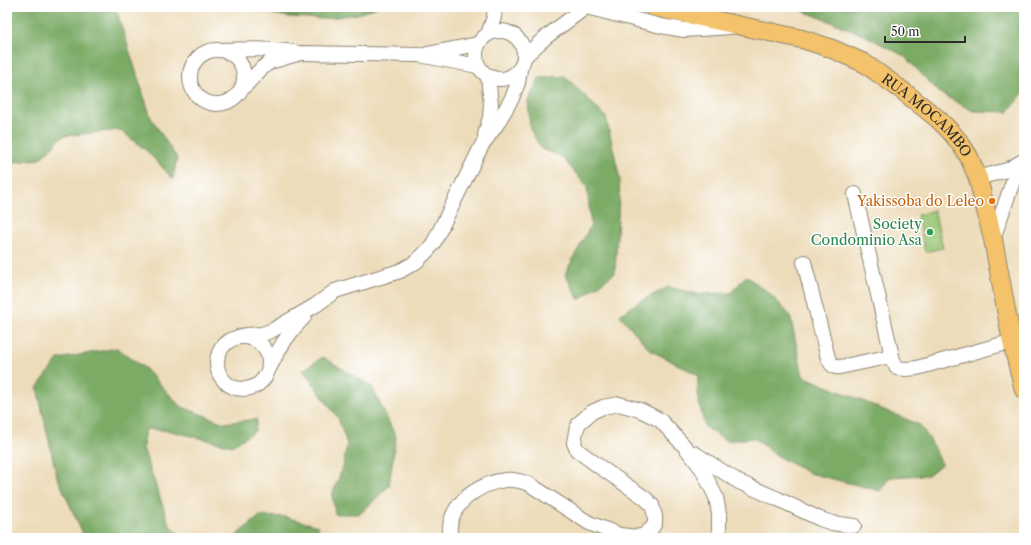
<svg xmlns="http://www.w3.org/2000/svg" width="1031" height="545" viewBox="0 0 1031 545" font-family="'Libre Caslon Text',serif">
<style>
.green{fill:#9ac674;stroke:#627850}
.forest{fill:#7bab66;stroke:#536b48}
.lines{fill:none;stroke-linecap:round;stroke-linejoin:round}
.minor-casing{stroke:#8c8472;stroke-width:16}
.major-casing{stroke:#8c8472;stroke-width:20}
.minor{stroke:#fff;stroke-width:14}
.major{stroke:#f3c26a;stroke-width:18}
.food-dot{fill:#e8710a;stroke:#fff;stroke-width:1.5}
.leisure-dot{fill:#2e9e5b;stroke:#fff;stroke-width:1.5}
.labels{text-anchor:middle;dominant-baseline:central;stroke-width:3;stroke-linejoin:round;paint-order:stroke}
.street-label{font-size:14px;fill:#2b2b2b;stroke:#fff}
.food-label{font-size:14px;fill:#c56008;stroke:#fff;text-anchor:end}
.leisure-label{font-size:14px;fill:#27864d;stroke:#fff;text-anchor:end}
</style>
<rect width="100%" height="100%" fill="#fff"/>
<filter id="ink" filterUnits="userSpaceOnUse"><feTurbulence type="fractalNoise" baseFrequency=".025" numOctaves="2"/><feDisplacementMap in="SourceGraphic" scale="8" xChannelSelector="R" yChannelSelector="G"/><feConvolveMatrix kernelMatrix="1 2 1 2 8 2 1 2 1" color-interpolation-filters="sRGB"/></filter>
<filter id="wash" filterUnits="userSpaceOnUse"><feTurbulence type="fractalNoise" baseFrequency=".012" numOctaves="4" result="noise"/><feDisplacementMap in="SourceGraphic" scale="16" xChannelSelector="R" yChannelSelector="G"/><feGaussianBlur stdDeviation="0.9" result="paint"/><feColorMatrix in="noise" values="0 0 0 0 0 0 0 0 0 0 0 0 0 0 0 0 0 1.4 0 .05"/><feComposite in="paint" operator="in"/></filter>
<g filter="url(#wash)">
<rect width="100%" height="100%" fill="#eddcba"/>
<path class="green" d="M 934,210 L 943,248 L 925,252 L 917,215 Z"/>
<g class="forest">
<path d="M 7,7 L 111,7 L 117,12 L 151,118 L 177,158 L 173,179 L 147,151 L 120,130 L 63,136 L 40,159 L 7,163 Z"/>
<path d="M 248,7 L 377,7 L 358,14 L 323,19 L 288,17 L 253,10 Z"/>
<path d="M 793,7 L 1024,7 L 1024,92 L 1008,112 L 973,111 L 940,93 L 904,56 L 864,35 Z"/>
<path d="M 565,76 L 606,117 L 620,179 L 615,273 L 579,300 L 565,274 L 591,225 L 587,187 L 562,157 L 541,149 L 530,128 L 528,101 L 539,78 Z"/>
<path d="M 746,276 L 768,292 L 790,315 L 803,376 L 920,425 L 930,440 L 942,464 L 928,475 L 890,477 L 880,491 L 809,473 L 782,459 L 754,438 L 726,441 L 705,427 L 698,399 L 698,375 L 650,350 L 620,315 L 640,301 L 669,287 L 697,294 L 731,293 Z"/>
<path d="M 117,348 L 146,369 L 180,406 L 224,423 L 257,419 L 255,431 L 232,446 L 171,431 L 146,429 L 143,448 L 159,495 L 170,526 L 184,538 L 85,538 L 57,477 L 37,388 L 58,359 Z"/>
<path d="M 323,357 L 372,387 L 396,437 L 389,486 L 360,514 L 335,514 L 332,495 L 343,467 L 347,444 L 338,418 L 303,370 Z"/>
<path d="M 260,516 L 285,517 L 318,526 L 317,538 L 235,538 L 239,533 Z"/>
</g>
</g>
<g filter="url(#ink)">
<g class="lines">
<g class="minor-casing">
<g id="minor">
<path d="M 586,7 L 661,26 L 684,30 L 731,27"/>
<circle cx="500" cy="55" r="24"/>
<path d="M 488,34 L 494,17 L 495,7"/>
<path d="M 219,50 C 246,49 272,48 299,53 L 419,55 L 478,66"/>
<circle cx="217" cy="77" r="27"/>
<path d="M 427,54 L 478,44"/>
<path d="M 525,56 L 546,37 L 586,7"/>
<path d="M 242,89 L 262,68 L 270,62 L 297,54"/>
<path d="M 485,135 L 490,117 L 491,104 L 488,76"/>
<path d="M 978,178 L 1007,170 L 1021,162"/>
<path d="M 855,194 L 892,356 L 894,363 L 897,368 L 906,369 L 917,368 L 1024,338"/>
<path d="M 993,239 L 1019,164"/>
<path d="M 804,262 L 828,358 C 831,364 833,368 840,367 L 892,356"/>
<circle cx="243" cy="363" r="26"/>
<path d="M 238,337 L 246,335 L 262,334 L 271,331 L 316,305 L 335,291 L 351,286 L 400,271 L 416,262 L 429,249 L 434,242 L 482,145 L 497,124 L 512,98 L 518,83 L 520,69"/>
<path d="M 269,369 C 278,349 289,332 304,317"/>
<path d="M 694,453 L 739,482 L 778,499 L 820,519 L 832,523 L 854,526"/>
<path d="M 451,538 C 443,508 478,483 505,480 C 514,479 521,481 529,484 L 589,523 L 620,535 L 637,537 L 644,535 L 652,528 L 655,523 L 655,516 L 652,505 L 645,498 L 600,467 L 577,450 L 574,443 L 576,431 L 579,423 L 592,412 L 603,407 L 619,404 L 640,410 L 660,420 L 686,448 L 702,469 L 716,497 L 719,514 L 719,530 L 718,538"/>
</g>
</g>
<g class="major-casing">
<g id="major">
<path id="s1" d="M 654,7 L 802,39 L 830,48 L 864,63 L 903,91 L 938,119 L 950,131 L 960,143 L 969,157 L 978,178 L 993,239 L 1012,342 L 1024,390"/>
</g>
</g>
<use href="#minor" class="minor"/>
<use href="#major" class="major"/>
</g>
</g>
<circle class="food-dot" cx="992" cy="201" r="4"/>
<circle class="leisure-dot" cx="930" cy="232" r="4"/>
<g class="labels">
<g class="street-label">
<text stroke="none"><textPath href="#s1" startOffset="300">RUA MOCAMBO</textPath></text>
</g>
<g class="food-label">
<text x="984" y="201">Yakissoba do Leleo</text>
</g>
<g class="leisure-label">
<text x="922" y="224">Society<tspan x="922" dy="16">Condominio Asa</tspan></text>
</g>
</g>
<rect width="1031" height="545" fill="none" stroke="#fff" stroke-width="24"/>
<path d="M885 36v6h80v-6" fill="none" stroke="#2b2b2b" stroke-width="2"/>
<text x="891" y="36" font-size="12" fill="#2b2b2b" stroke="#ffffff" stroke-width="3" paint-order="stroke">50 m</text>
</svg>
